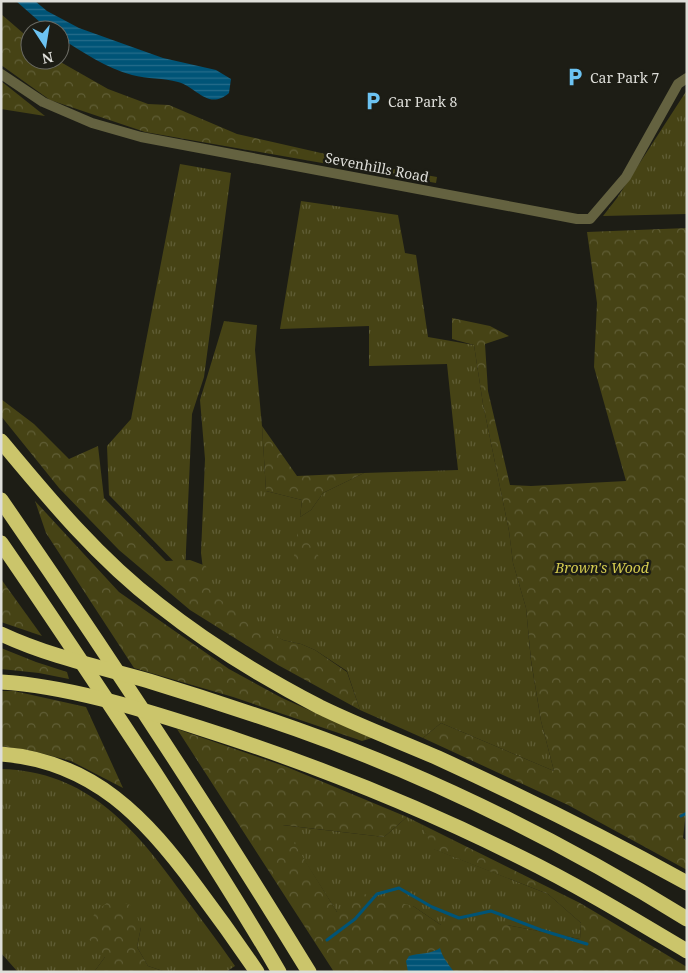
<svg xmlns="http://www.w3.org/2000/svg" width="688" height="973" viewBox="0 0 688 973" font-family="'Noto Serif',serif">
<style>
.grass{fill:url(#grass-tufts)}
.forest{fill:url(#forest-crowns)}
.water{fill:url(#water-rules)}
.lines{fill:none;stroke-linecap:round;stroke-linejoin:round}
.stream{stroke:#005477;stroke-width:3}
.minor{stroke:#646240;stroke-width:10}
.highway{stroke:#cbc56b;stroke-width:15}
.labels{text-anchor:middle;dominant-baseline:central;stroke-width:5;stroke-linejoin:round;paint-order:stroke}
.poi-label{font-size:14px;fill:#deded9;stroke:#1d1d15;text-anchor:start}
.street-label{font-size:14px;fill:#deded9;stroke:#1d1d15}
.park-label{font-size:14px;font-style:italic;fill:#d3ca4f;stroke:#1d1d15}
</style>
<defs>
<pattern id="grass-tufts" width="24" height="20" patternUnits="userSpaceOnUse" patternTransform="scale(1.25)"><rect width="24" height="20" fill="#464315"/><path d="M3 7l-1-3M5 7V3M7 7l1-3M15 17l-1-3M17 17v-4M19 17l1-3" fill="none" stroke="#605e36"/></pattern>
<pattern id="forest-crowns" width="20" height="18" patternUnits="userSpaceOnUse" patternTransform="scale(1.25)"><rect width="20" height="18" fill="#464315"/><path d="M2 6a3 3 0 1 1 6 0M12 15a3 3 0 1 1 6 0" fill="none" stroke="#605e36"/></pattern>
<pattern id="water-rules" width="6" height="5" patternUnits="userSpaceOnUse" patternTransform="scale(1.25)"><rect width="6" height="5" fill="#005477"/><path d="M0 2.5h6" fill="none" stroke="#256c8a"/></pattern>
</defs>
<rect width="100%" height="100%" fill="#1d1d15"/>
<g class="grass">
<path d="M 687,90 L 687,214 L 603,216 L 617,198 Z"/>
<path d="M 180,164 L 231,173 L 204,377 L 192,414 L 185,573 L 109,495 L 107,446 L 131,419 Z"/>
<path d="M 301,201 L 398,215 L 405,253 L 416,255 L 428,337 L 474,345 L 483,404 L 509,531 L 513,563 L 526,608 L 531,661 L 541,721 L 554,771 L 441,723 L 423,738 L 360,710 L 347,671 L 315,650 L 301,644 L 283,640 L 207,602 L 201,553 L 205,459 L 200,400 L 224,321 L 257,325 L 255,350 L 262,426 L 266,491 L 302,500 L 300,517 L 311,510 L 323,493 L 364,473 L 458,470 L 447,364 L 369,366 L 369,326 L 280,329 Z"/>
<path d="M 1,769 C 87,771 135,828 181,892 C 199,917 218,941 235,966 L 226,972 L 166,972 L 148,966 L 137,947 L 141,927 L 105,957 L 94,972 L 17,971 L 1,953 Z"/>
<path d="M 407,817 L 421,824 L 434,849 L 548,894 L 581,923 L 580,939 L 507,925 L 441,925 L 413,906 L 337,912 L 282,825 L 384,837 Z"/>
</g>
<g class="forest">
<path d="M 1,14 L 30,39 L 30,60 L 57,60 L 108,89 L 148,104 L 169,105 L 237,134 L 387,168 L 437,177 L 436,183 L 145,132 L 50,100 L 1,65 Z"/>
<path d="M 1,81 L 45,116 L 1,109 Z"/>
<path d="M 687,228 L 687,803 L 683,838 L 687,841 L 687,870 L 568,805 L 423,738 L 441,723 L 554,771 L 541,721 L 531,660 L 526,608 L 513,563 L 509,531 L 483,404 L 474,345 L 452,339 L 452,318 L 490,326 L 509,336 L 485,344 L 488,391 L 510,485 L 531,486 L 626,481 L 594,367 L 597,303 L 587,232 Z"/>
<path d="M 1,399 L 34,424 L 69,459 L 98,446 L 104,498 L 166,561 L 190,560 L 206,566 L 213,595 L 283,640 L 301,644 L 315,650 L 347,672 L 360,710 L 278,665 L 190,610 L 119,550 L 59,488 L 1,416 Z"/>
<path d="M 262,426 L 297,476 L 364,473 L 323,493 L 311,510 L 300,517 L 302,500 L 266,491 Z"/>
<path d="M 35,501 L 119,592 L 229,669 L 282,698 L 372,738 L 362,741 L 233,697 L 134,668 L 46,533 Z"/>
<path d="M 298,530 L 325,564 L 293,562 Z"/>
<path d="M 1,579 L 42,636 L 1,622 Z"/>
<path d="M 1,648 L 36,662 L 67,672 L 69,679 L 39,673 L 1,669 Z"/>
<path d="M 1,691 L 14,691 L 86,707 L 123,788 L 71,761 L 33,751 L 1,746 Z"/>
<path d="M 177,729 L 287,767 L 407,817 L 384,837 L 283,825 L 337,912 L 364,894 L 413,906 L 441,925 L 507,925 L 580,939 L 581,923 L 548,894 L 433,849 L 421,824 L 580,903 L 687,967 L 687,972 L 334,972 Z"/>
<path d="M 112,899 L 133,906 L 141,927 L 137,947 L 148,966 L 166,972 L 94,972 L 105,957 L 86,936 L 95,912 Z"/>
</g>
<g class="water">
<path d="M 16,1 L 35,1 L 47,11 L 79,28 L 163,58 L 216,70 L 231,79 L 229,93 C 208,111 197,87 178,82 C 164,78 147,79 132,75 C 106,68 83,52 60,38 L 60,30 L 49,30 Z"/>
<path d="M 440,948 C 442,957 449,965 454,972 L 408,972 L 406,961 L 409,956 C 419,953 432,954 440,948 Z"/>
</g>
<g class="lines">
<g class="stream">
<path d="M 681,816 L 687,813"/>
<path d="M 327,940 L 355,919 L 377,894 L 399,888 L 432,907 L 459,918 L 491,911 L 541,930 L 587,944"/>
</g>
<path class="minor" d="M 1,74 L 43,102 L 92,123 L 141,137 L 577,219 L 590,219 L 626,177 L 678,84 L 687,78"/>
<g class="highway">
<path d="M 1,441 C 50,500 98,558 159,605 C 207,643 266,679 320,707 C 359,726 399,741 438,758 C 523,797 606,838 687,883"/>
<path d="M 1,500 C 108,655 211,812 309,972"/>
<path d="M 1,543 C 55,621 107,700 159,779 C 200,843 241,906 279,972"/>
<path d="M 1,634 C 48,656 99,667 149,681 C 198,696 247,712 296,729 C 432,777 564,843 687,919"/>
<path d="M 1,682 C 66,686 138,708 200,728 C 310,763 418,806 522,858 C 579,886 633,919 687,951"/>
<path d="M 1,754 C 93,761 146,818 197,888 C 218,916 238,944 257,972"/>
</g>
</g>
<defs>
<g id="parking-bare" transform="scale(1.5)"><path d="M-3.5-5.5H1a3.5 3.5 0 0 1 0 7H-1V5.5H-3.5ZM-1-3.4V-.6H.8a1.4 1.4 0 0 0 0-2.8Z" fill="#6cc3f2" stroke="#1d1d15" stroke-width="2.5" paint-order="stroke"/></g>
</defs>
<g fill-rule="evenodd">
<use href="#parking-bare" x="575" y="77"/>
<use href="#parking-bare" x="373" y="101"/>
</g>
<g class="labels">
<g class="poi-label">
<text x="590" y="77">Car Park 7</text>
<text x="388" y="101">Car Park 8</text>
</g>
<g class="street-label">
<text transform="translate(377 167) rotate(11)">Sevenhills Road</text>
</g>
<g class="park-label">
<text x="602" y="567">Brown's Wood</text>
</g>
</g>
<rect width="688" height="973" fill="none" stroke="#deded9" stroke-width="5"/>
<g transform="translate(45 45) rotate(168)"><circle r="24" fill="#1d1d15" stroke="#6a6a63"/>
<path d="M0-4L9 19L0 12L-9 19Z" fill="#6cc3f2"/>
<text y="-8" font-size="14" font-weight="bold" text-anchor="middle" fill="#deded9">N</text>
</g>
</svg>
